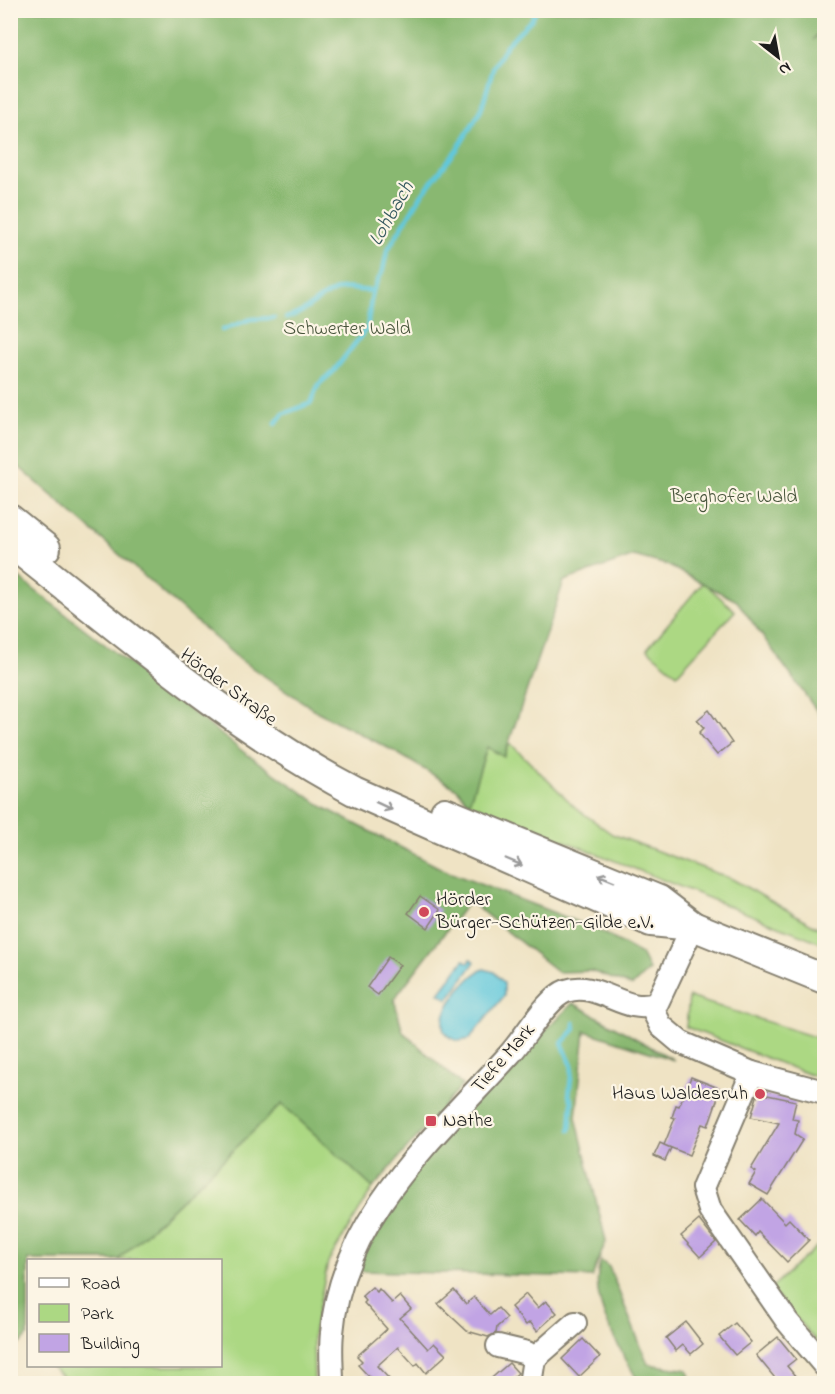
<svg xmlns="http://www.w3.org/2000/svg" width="835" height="1394" viewBox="0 0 835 1394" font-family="'Indie Flower',sans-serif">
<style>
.green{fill:#acd883;stroke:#647a50;stroke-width:1.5}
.forest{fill:#89b871;stroke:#526a46;stroke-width:1.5}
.water{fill:#60c8dc;stroke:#3e727c;stroke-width:1.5}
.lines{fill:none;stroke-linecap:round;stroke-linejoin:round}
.stream{stroke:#60c8dc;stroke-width:4.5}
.building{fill:#c1a4e4}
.minor-casing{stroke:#868070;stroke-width:26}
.major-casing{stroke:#868070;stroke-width:32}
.minor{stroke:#fff;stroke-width:22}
.major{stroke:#fff;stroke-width:28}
.oneway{stroke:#999}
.poi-dot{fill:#d1495b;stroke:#fcf5e5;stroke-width:2}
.labels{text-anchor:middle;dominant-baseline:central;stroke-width:4.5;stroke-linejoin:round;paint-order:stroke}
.park-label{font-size:20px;fill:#47543b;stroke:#fcf5e5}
.street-label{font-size:20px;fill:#1c1c1c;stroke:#fcf5e5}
.poi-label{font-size:20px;fill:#1c1c1c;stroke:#fcf5e5;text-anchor:start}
.water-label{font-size:21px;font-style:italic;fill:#34585f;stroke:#fcf5e5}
</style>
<rect width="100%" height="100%" fill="#fcf5e5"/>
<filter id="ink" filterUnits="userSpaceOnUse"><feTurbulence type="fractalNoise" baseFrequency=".0167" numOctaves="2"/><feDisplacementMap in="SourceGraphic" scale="12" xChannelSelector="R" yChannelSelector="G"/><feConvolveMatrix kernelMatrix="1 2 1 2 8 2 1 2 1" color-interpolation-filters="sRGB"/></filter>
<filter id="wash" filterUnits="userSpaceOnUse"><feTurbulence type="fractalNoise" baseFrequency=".008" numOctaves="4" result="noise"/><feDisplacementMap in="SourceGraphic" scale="24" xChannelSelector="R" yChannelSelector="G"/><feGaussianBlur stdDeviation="1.35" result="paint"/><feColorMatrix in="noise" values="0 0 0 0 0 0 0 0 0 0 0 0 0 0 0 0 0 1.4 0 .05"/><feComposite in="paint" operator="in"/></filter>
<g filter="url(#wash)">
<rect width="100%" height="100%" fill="#efe3c4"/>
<g class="green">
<path d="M 703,582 L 735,611 L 677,674 L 647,649 Z"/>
<path d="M 510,743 L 576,808 L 612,834 L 732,879 L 824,931 L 824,944 L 469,803 L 487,747 L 504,757 Z"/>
<path d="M 689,997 L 824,1040 L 824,1078 L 808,1074 L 686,1027 Z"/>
<path d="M 282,1104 L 373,1188 L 328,1262 L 313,1335 L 314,1383 L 70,1383 L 50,1366 L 220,1366 L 220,1260 L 118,1260 Z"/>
<path d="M 824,1240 L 824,1350 L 770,1289 Z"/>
</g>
<g class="forest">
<path d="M 11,10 L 824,11 L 824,25 L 813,40 L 824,27 L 824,721 L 737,601 L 667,565 L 634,556 L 564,581 L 504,757 L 487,747 L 469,803 L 457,789 L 392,750 L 318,712 L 239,659 L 11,460 Z"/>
<path d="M 10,571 L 245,753 L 325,808 L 446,871 L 596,929 L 641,954 L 649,970 L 632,986 L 591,971 L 558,972 L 469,901 L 394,999 L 403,1032 L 462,1085 L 373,1188 L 282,1104 L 118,1260 L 28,1260 L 28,1336 L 11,1352 Z"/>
<path d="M 573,1003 L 674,1060 L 585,1031 L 576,1117 L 606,1241 L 592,1277 L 360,1271 L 365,1243 L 415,1168 L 485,1091 Z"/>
<path d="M 601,1261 L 609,1267 L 648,1364 L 688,1370 L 691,1383 L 639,1383 C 621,1349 586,1300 601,1261 Z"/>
</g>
<g class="water">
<path d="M 471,959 L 475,962 L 448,999 L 439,993 L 464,960 L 469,963 Z"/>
<path d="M 484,969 L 494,972 L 504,983 L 504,996 L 469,1039 C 462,1041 458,1042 451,1038 C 425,1025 468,974 484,969 Z"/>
</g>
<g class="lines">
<g class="stream">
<path d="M 286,318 C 308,313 319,294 341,289 C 351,287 362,292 373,290"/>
<path d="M 222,330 L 251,319 L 274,318"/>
<path d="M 275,424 L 283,414 L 311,403 L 319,384 L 333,372 L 367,328 L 372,293 L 383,270 L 387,251 L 422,194 L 458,148 L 481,110 L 494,66 L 506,45 L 532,19 L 536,10"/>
<path d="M 570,1130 L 572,1101 L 569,1096 L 572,1066 L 562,1043 L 575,1029 L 574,1023"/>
</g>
</g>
<g id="blocks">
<g class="building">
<path d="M 709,710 L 732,743 L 717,755 L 699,733 L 704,728 L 697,720 Z"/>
<path d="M 420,896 L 440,910 L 428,928 L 408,913 Z"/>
<path d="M 388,957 L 400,965 L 378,995 L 367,987 Z"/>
<path d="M 691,1077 L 721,1089 L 708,1126 L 702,1124 L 689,1155 L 664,1145 L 671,1148 L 665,1161 L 654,1156 L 660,1143 L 664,1145 L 675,1118 L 672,1117 L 676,1105 L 679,1106 Z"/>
<path d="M 758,1093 L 796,1101 L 792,1119 L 798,1120 L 795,1134 L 803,1139 L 768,1195 L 749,1184 L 756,1172 L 751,1169 L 779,1123 L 751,1117 Z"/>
<path d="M 762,1199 L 785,1223 L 789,1219 L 809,1240 L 787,1262 L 758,1232 L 755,1236 L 740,1220 Z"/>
<path d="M 699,1220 L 716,1242 L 700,1257 L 681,1236 Z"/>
<path d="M 372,1287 L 377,1292 L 379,1289 L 392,1303 L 400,1296 L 411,1309 L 400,1318 L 428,1349 L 434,1343 L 446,1355 L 426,1373 L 418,1363 L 415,1366 L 398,1347 L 377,1366 L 393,1383 L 375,1383 L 358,1365 L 362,1361 L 357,1356 L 387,1329 L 364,1303 L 366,1301 L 362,1296 Z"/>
<path d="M 454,1290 L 466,1304 L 474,1297 L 490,1315 L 498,1308 L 507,1318 L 497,1327 L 496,1333 L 488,1337 L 467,1331 L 438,1304 Z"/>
<path d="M 526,1294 L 538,1308 L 546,1301 L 557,1313 L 537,1331 L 530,1322 L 526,1325 L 511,1307 Z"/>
<path d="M 686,1322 L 703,1344 L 691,1354 L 683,1345 L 676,1351 L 666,1338 Z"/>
<path d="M 735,1323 L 751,1342 L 735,1355 L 719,1336 Z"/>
<path d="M 778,1337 L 796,1359 L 787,1366 L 801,1383 L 779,1383 L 756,1355 Z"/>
<path d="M 583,1339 L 600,1357 L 579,1377 L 562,1359 Z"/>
<path d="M 509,1363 L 518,1373 L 507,1383 L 486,1383 Z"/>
</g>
</g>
</g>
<g filter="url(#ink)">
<use href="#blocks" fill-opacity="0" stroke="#868070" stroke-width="1.5"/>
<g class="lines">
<g class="minor-casing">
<g id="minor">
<path d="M 651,1006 L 661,1026 L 680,1042 L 752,1073 L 824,1092"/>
<path d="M 752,1073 L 703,1188 L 710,1210 L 787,1321 L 824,1365"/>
<path d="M 498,1346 L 527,1353 L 534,1359"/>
<path d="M 332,1384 C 332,1367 330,1350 332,1333 C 341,1217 436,1136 509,1055 C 524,1039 547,998 566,991 C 598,979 626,1017 657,1003 L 693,926"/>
<path d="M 530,1384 L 534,1359 L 575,1323"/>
</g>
</g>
<g class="major-casing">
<g id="major">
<path d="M 10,519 L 46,548"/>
<path d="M 10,543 C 121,630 229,725 354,791 L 651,922 L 693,926 L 824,979"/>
<path d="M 445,812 L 659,900 L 693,926"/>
</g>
</g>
<use href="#minor" class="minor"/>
<use href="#major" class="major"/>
</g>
<defs><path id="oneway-shaft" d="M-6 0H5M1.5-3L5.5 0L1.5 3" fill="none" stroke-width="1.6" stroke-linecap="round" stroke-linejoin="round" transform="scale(1.5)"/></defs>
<g class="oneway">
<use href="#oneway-shaft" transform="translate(384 806) rotate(25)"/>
<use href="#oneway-shaft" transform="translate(514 862) rotate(23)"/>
<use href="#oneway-shaft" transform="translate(606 878) rotate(-158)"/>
</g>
</g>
<g class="poi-dot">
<circle cx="424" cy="912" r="6"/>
<circle cx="760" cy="1094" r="6"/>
<rect x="425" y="1115" width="12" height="12" rx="3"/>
</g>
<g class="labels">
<g class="park-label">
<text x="347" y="329">Schwerter Wald</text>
<text x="734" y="497">Berghofer Wald</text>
</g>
<g class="street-label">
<text transform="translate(228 688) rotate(37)">Hörder Straße</text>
<text transform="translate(504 1059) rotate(-49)">Tiefe Mark</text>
</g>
<g class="poi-label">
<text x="436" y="900">Hörder<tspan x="436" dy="23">Bürger-Schützen-Gilde e.V.</tspan></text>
<text x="748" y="1094" text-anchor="end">Haus Waldesruh</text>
<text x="443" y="1121">Nathe</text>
</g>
<g class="water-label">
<text transform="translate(392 214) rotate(-60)">Lohbach</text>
</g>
</g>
<rect width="835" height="1394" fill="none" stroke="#fcf5e5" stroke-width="36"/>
<rect x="27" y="1259" width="195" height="108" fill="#fcf5e5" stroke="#a29e95" stroke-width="1.5"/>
<rect x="39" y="1278" width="30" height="9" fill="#ffffff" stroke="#a29e95" stroke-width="1.5"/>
<text x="81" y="1289" font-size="18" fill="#1c1c1c">Road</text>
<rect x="39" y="1304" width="30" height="18" fill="#acd883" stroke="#a29e95" stroke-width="1.5"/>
<text x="81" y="1319" font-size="18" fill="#1c1c1c">Park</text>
<rect x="39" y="1334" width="30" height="18" fill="#c1a4e4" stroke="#a29e95" stroke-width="1.5"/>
<text x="81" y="1349" font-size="18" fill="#1c1c1c">Building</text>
<g transform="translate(778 57) rotate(149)" stroke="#fcf5e5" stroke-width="4.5" paint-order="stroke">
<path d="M0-4.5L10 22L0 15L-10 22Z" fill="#1c1c1c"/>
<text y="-9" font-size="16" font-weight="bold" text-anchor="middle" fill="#1c1c1c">N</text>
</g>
</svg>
